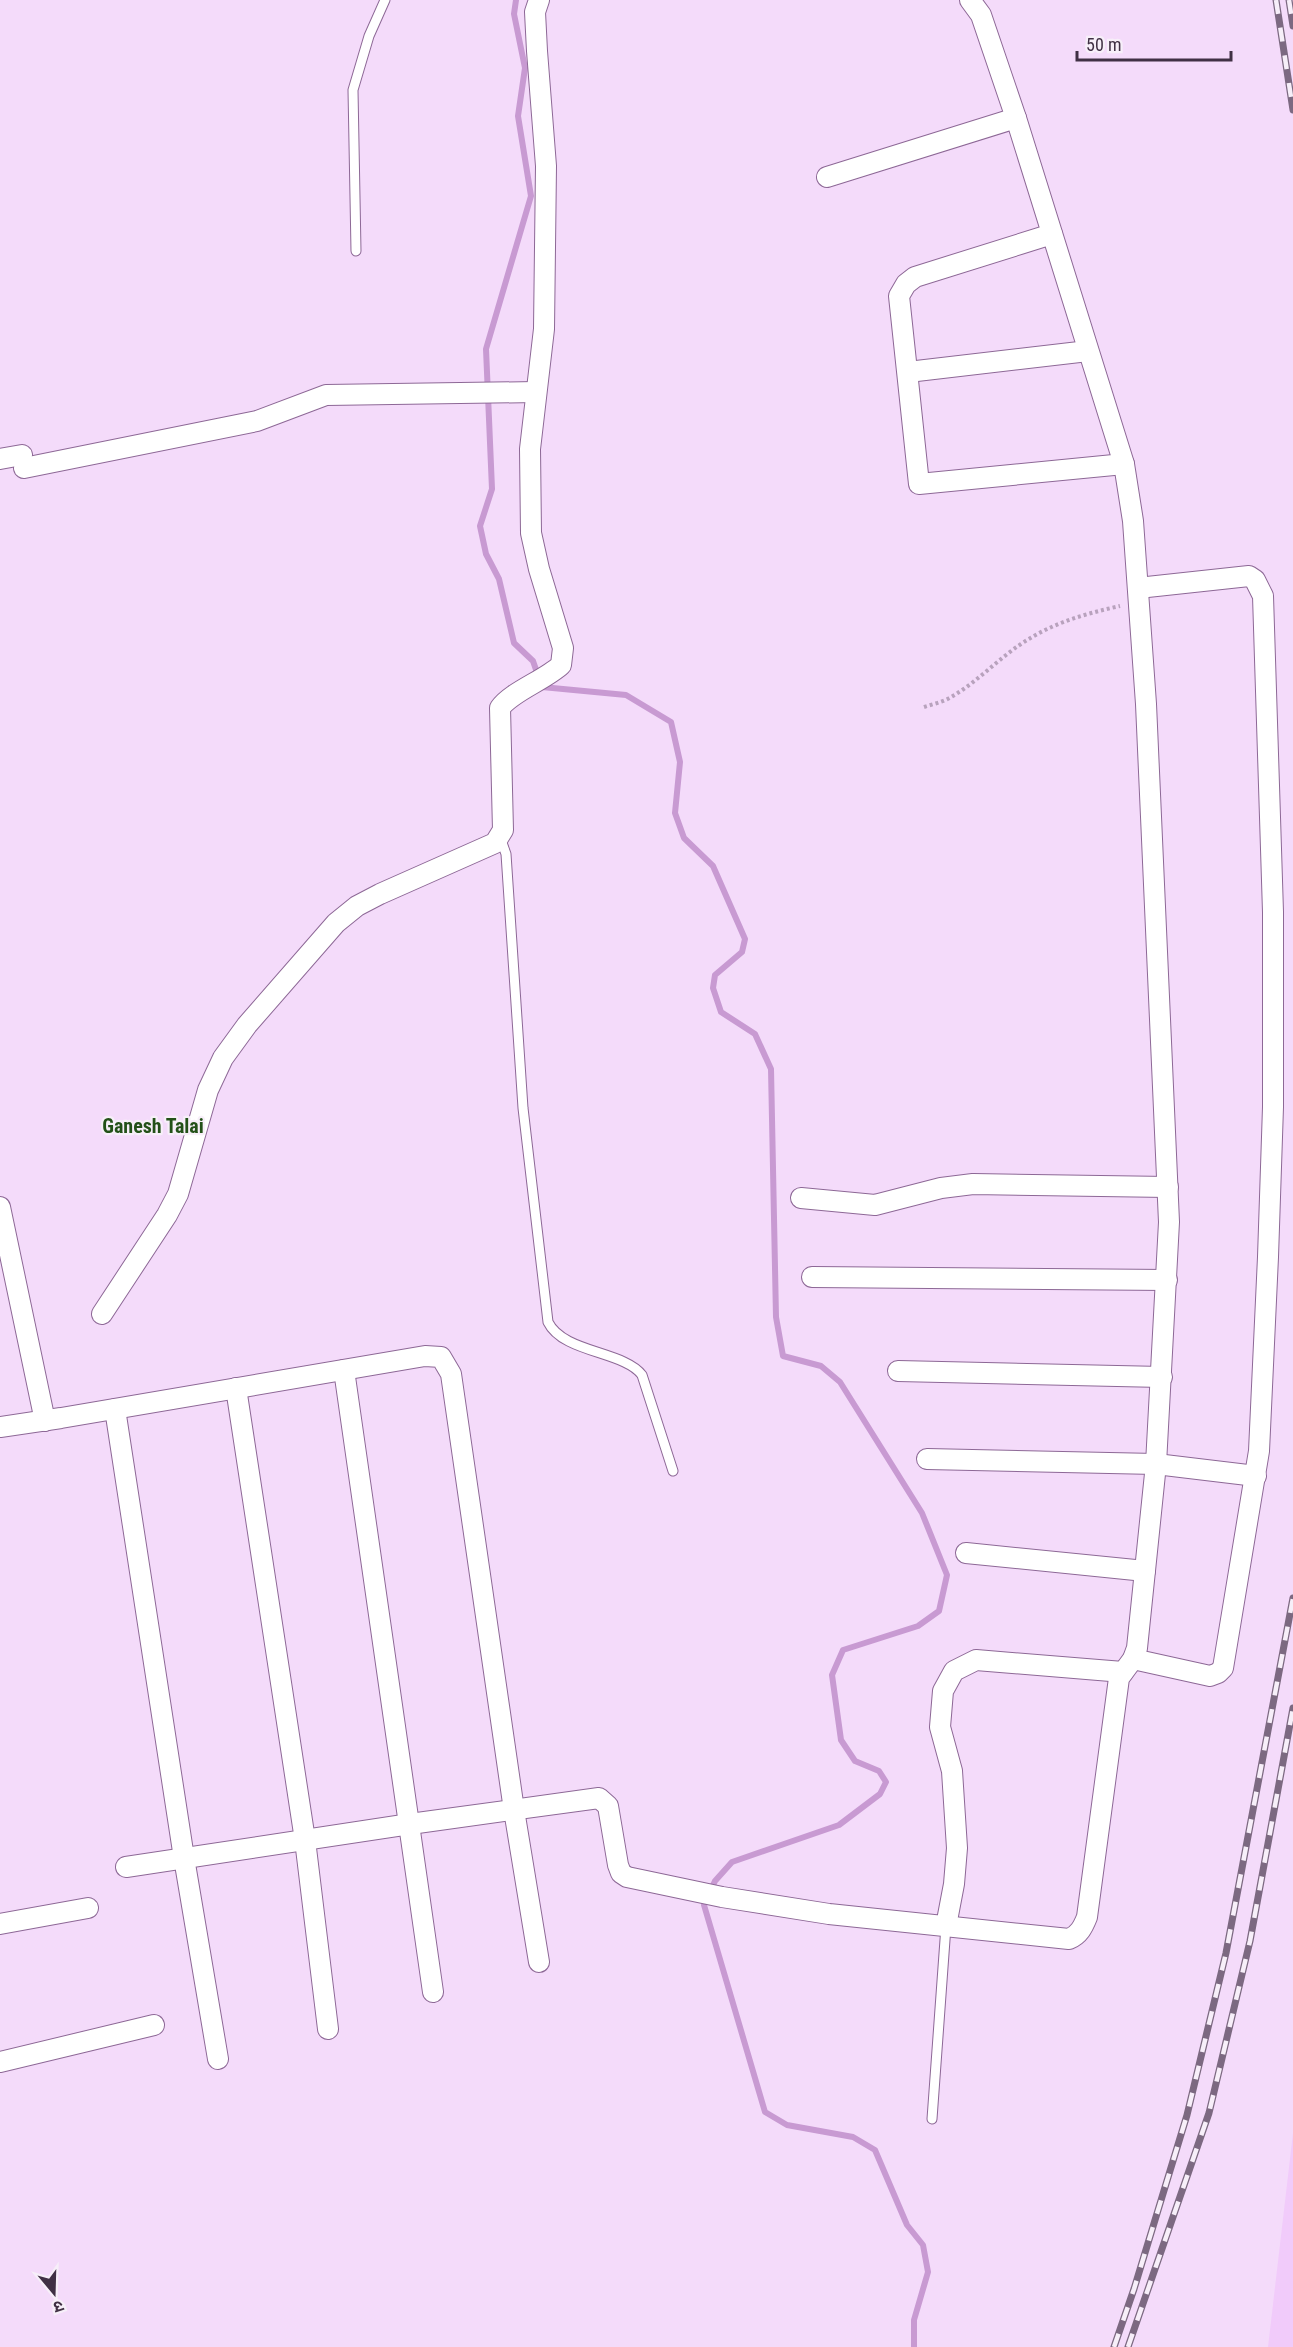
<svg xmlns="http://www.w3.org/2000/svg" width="1293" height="2347" viewBox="0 0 1293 2347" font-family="'Roboto Condensed','Noto Sans Devanagari',sans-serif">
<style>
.built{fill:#f1cbfa}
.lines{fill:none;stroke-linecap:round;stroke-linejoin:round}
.stream{stroke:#c89ad2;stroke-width:6}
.service-casing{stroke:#8d6896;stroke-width:11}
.minor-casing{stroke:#8d6896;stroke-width:22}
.path{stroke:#b8a2bd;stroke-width:4;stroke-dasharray:3 3;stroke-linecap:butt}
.service{stroke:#fff;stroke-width:9}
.minor{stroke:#fff;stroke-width:20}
.rail-casing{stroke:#7c6981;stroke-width:7}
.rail{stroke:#f7eff9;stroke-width:4.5;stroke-dasharray:14;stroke-linecap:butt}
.labels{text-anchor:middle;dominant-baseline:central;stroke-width:4.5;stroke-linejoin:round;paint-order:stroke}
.neighbourhood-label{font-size:20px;font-weight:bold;fill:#235118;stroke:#f7eff9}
</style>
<rect width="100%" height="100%" fill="#f4dbfa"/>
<path class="built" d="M 1293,2133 L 1293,2347 L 1268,2347 Z"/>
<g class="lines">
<path class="stream" d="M 516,0 L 514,14 L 525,68 L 518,116 L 531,196 L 486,349 L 492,489 L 480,526 L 486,554 L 499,579 L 514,643 L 533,661 L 542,687 L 626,695 L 671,722 L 680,762 L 675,813 L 684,838 L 713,866 L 745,939 L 742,952 L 715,975 L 713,988 L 721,1012 L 755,1034 L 771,1069 L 776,1317 L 783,1356 L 821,1366 L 840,1382 L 922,1513 L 947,1575 L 939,1611 L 918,1626 L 843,1650 L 832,1675 L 841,1740 L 855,1761 L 879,1771 L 886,1782 L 880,1794 L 839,1825 L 732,1862 L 715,1881 L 704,1905 L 765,2112 L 787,2125 L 853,2137 L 875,2150 L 907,2225 L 923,2245 L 928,2272 L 914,2320 L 914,2347"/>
<g class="service-casing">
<g id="service">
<path d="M 356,251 L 353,90 L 369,36 L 385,0"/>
<path d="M 500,837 L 506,854 L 523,1108 L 548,1322 C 563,1353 624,1351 642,1375 L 673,1471"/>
<path d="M 932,2119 L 946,1926"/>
</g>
</g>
<g class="minor-casing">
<g id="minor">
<path d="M 827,177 L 1016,118"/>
<path d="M 1052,234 L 915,277 L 906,284 L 899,296 L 919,484 L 1124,464"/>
<path d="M 908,372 L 1088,351"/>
<path d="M 0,459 L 22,455"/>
<path d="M 24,468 L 257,421 L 326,395 L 536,392"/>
<path d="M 801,1198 L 875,1205 L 941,1188 L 973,1184 L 1168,1187"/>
<path d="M 0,1207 L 45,1421"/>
<path d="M 812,1277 L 1167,1280"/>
<path d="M 102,1314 L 167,1215 L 178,1194 L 208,1090 L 223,1058 L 247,1025 L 336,923 L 357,906 L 380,894 L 495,843 L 503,830 L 500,708 C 511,692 545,680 561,665 L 563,648 L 539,569 L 531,533 L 530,449 L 544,329 L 546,166 L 537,51 L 535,12 L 539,0"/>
<path d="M 344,1370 L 433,1992"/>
<path d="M 898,1371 L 1162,1377"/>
<path d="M 236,1388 L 305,1840 L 328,2029"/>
<path d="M 115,1409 L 184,1858 L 218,2059"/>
<path d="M 0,1427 L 61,1418 L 425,1356 L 441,1357 L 451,1374 L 514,1810 L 539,1962"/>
<path d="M 927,1459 L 1156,1464 L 1256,1476"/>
<path d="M 966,1553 L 1145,1571"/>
<path d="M 1133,1659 L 1210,1676 L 1218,1673 L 1223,1668 L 1259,1451 L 1268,1257 L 1273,1107 L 1273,912 L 1263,596 L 1255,580 L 1249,576 L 1138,588"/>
<path d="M 126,1867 L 410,1824 L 599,1798 L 608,1806 L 618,1865 L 621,1873 L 627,1877 L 722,1897 L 829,1914 L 1069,1939 C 1079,1935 1083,1927 1087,1917 L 1119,1678 L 1133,1659 L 1137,1648 L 1156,1464 L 1169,1222 L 1146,704 L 1133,521 L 1124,464 L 1016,118 L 981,15 L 970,0"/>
<path d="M 0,1924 L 88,1908"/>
<path d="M 946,1926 L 954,1884 L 957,1848 L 952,1771 L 940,1727 L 943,1691 L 954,1671 L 976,1660 L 1123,1672"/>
<path d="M 0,2062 L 154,2025"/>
</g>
</g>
<path class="path" d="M 924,707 C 933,704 943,702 951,697 C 976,683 997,660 1021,644 C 1052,623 1084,614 1120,606"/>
<use href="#service" class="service"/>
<use href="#minor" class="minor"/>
<g class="rail-casing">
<g id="rail">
<path d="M 1276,0 L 1293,110"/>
<path d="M 1289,0 L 1293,26"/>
<path d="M 1114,2347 L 1134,2289 L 1187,2115 L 1226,1953 L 1293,1598"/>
<path d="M 1128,2347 L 1209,2113 L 1250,1941 L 1293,1708"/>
</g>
</g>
<use href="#rail" class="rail"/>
</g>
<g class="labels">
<g class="neighbourhood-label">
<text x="153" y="1126">Ganesh Talai</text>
</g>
</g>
<g transform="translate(54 2293) rotate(161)" stroke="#f7eff9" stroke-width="4.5" paint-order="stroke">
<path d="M0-4.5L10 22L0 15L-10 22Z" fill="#403044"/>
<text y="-9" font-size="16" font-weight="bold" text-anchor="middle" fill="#403044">उ</text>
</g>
<path d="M1077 51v9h154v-9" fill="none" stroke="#403044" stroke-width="3"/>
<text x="1086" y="51" font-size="18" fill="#403044" stroke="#f7eff9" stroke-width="4.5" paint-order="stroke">50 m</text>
</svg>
